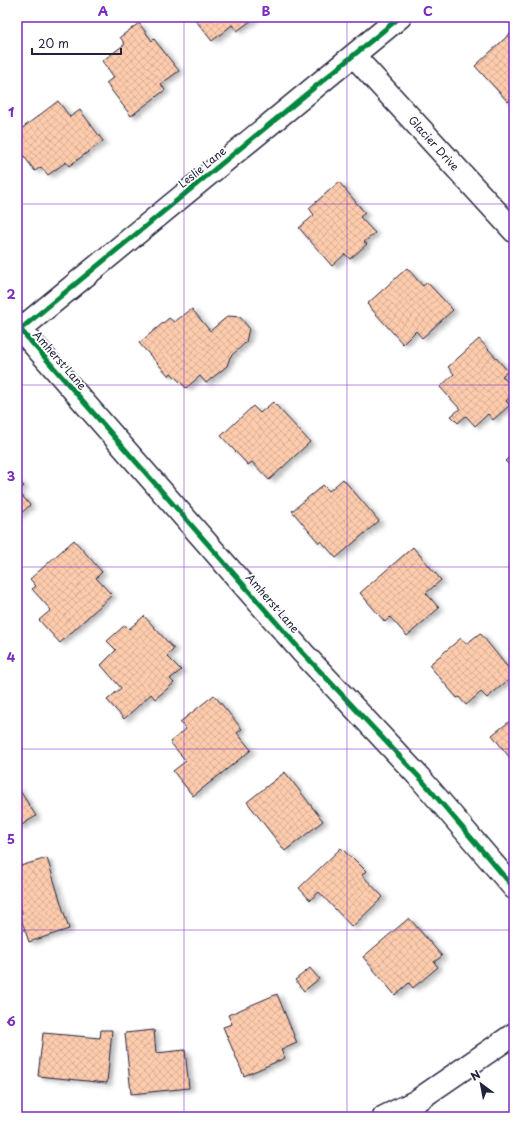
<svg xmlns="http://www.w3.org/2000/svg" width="531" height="1134" viewBox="0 0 531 1134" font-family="'Playpen Sans',sans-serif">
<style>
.building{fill:url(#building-cross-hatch);stroke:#22223b;filter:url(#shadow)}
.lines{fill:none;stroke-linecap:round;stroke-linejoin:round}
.minor-casing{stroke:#22223b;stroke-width:25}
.minor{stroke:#fff;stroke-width:22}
.cycleway-casing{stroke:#fff;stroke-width:8}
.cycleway{stroke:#00873e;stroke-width:5}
.grid{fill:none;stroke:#7b2cbf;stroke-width:1;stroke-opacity:0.55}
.labels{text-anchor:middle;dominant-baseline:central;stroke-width:4;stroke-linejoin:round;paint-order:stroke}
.street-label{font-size:11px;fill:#22223b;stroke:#fff}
.neatline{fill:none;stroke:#7b2cbf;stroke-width:1.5}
.grid-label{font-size:13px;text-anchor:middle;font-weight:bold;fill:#7b2cbf}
</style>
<defs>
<pattern id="building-cross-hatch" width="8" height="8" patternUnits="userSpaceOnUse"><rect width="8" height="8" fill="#fdcbad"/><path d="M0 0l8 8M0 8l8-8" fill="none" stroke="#d9ae96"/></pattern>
<filter id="shadow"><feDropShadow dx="4.5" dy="2.5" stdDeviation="2" flood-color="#0004"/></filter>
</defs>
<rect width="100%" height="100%" fill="#fff"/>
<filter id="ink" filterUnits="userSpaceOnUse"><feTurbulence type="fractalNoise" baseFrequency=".025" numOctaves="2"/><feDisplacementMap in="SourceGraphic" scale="8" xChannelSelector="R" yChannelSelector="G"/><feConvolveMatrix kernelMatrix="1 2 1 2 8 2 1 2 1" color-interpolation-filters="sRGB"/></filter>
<g filter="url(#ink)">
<g class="building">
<path d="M 193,17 L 256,17 L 237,31 L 232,25 L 212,41 Z"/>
<path d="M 139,23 L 152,41 L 154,39 L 179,71 L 161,84 L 165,90 L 131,116 L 106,83 L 114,77 L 102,61 L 125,44 L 120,37 Z"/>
<path d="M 514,30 L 514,96 L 508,102 L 475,66 Z"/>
<path d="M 58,101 L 70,117 L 80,110 L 103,141 L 69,166 L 66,162 L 48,175 L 41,167 L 35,171 L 17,147 L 17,132 Z"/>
<path d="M 339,182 L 365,213 L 360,217 L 375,233 L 364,242 L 367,244 L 350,259 L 345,254 L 332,266 L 299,228 L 314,215 L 309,208 Z"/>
<path d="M 407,268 L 423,286 L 427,282 L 453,310 L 422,338 L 416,331 L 403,344 L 367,304 Z"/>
<path d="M 192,309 L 210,331 L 228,316 L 240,317 L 249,328 L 246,342 L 230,357 L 227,366 L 206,383 L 200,376 L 186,388 L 171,373 L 169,376 L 139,343 L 169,318 L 174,322 Z"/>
<path d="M 479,339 L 508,371 L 502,376 L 514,389 L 514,393 L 506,401 L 510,405 L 493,420 L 488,414 L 475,426 L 466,416 L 458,423 L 451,416 L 460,409 L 440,387 L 454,374 L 448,367 Z"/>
<path d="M 273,402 L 310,442 L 269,480 L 252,462 L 248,465 L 221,436 L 253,406 L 260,413 Z"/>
<path d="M 514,452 L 514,470 L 505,461 Z"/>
<path d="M 17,479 L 24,486 L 18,491 L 30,505 L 17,517 Z"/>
<path d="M 343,479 L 379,521 L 336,558 L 321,541 L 319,543 L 292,511 L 323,485 L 329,491 Z"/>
<path d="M 74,540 L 102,572 L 96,578 L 112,595 L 60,643 L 39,620 L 51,610 L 32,589 L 36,586 L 30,579 Z"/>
<path d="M 413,547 L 441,580 L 426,593 L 439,608 L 407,636 L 390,617 L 385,622 L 360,593 Z"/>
<path d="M 144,616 L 174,649 L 167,656 L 181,670 L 170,679 L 174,683 L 155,699 L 151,694 L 124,719 L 107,700 L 121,688 L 101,665 L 116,650 L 107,641 L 125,625 L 129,629 Z"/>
<path d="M 480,633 L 514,675 L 487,698 L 481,692 L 466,705 L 459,697 L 457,698 L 429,665 L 461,638 L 466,644 Z"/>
<path d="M 214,695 L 242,729 L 237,733 L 251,750 L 193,796 L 173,771 L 186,761 L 170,742 L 186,729 L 180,722 Z"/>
<path d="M 514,718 L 514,763 L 492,735 Z"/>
<path d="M 285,772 L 323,821 L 285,851 L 247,802 Z"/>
<path d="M 17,786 L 36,816 L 17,828 Z"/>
<path d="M 341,848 L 351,858 L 352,857 L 366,871 L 362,875 L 383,897 L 352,927 L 319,892 L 310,900 L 299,888 Z"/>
<path d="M 47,858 L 69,929 L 29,942 L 19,913 L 22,913 L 17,897 L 17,867 Z"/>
<path d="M 409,918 L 442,956 L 434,962 L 438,967 L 413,988 L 409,983 L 395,995 L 363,957 Z"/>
<path d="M 310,968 L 319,979 L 304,991 L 295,980 Z"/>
<path d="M 277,994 L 297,1043 L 281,1050 L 285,1058 L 244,1076 L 223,1027 L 232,1024 L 228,1015 Z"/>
<path d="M 101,1030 L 112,1030 L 107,1083 L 38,1076 L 43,1033 L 100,1038 Z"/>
<path d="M 154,1030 L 156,1053 L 185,1050 L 189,1088 L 131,1094 L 125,1033 Z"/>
</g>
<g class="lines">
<g class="minor-casing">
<g id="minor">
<path d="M 354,56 L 514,231"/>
<path d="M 20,329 L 303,653 L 420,778 L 514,888"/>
<path d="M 17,332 L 400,17"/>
<path d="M 384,1117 L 415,1102 L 514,1034"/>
</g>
</g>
<use href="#minor" class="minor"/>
<g class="cycleway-casing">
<g id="cycleway">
<path d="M 20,329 L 303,653 L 420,778 L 514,888"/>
<path d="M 17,332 L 400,17"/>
</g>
</g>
<use href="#cycleway" class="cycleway"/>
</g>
</g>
<path class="grid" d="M 184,17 L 184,1117M 347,17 L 347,1117M 17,204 L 514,204M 17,385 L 514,385M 17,567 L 514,567M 17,749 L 514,749M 17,930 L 514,930"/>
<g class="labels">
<g class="street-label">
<text transform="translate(434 143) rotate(48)">Glacier Drive</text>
<text transform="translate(202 167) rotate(-39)">Leslie Lane</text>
<text transform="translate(60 360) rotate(49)">Amherst Lane</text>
<text transform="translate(273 603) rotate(49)">Amherst Lane</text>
</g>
</g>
<rect width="531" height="1134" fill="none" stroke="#fff" stroke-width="44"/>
<g transform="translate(481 1084) rotate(328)" stroke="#ffffff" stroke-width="3" paint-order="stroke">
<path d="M0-3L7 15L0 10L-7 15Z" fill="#22223b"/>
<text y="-6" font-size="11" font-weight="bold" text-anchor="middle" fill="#22223b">N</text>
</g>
<path d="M32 48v6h89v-6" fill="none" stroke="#22223b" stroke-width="2"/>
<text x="38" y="48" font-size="12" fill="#22223b" stroke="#ffffff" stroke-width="3" paint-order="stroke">20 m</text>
<rect x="22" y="22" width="487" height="1090" class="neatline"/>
<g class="grid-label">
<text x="103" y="16">A</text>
<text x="266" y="16">B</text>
<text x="428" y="16">C</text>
<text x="11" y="117">1</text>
<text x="11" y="299">2</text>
<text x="11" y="481">3</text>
<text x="11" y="662">4</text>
<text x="11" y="844">5</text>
<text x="11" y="1026">6</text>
</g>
</svg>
